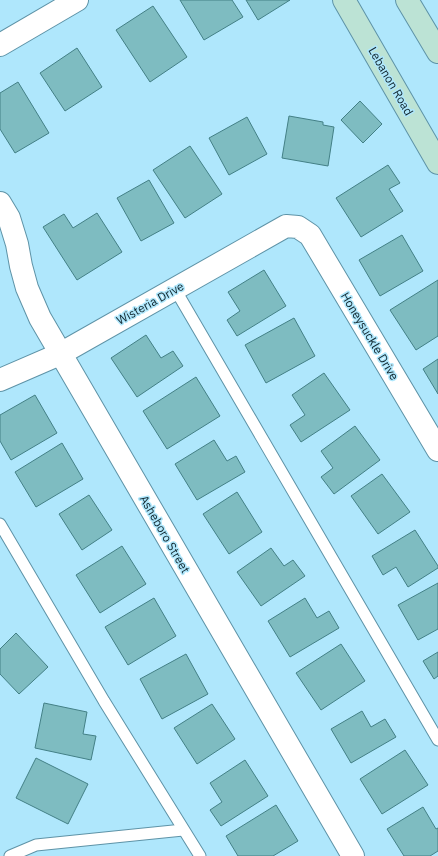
<svg xmlns="http://www.w3.org/2000/svg" width="438" height="856" viewBox="0 0 438 856" font-family="'IBM Plex Sans',sans-serif">
<style>
.building{fill:#7ebcc1;stroke:#438086}
.lines{fill:none;stroke-linecap:round;stroke-linejoin:round}
.service-casing{stroke:#5e93a7;stroke-width:13}
.minor-casing{stroke:#5e93a7;stroke-width:24}
.secondary-casing{stroke:#5e93a7;stroke-width:24}
.service{stroke:#fff;stroke-width:11}
.minor{stroke:#fff;stroke-width:22}
.secondary{stroke:#bce3d5;stroke-width:22}
.labels{text-anchor:middle;dominant-baseline:central;stroke-width:3;stroke-linejoin:round;paint-order:stroke}
.street-label{font-size:12px;fill:#0f252d;stroke:#afe7fc}
</style>
<rect width="100%" height="100%" fill="#afe7fc"/>
<g class="building">
<path d="M 180,0 L 232,0 L 243,17 L 204,40 Z"/>
<path d="M 246,0 L 290,0 L 258,20 Z"/>
<path d="M 153,6 L 187,57 L 150,82 L 116,30 Z"/>
<path d="M 77,48 L 102,87 L 65,111 L 40,73 Z"/>
<path d="M 18,82 L 49,133 L 15,153 L 0,129 L 0,93 Z"/>
<path d="M 360,101 L 382,124 L 363,143 L 341,120 Z"/>
<path d="M 289,116 L 323,122 L 323,125 L 334,127 L 328,166 L 282,158 Z"/>
<path d="M 247,117 L 267,154 L 229,175 L 209,138 Z"/>
<path d="M 190,146 L 222,194 L 185,218 L 153,170 Z"/>
<path d="M 388,165 L 400,183 L 389,189 L 403,211 L 361,237 L 336,198 Z"/>
<path d="M 149,180 L 174,223 L 141,241 L 117,198 Z"/>
<path d="M 97,213 L 122,252 L 77,280 L 43,227 L 64,214 L 73,228 Z"/>
<path d="M 402,235 L 423,271 L 380,296 L 359,260 Z"/>
<path d="M 264,270 L 286,306 L 237,336 L 227,320 L 240,311 L 228,292 Z"/>
<path d="M 438,280 L 438,336 L 416,350 L 390,310 Z"/>
<path d="M 294,318 L 315,356 L 266,383 L 245,345 Z"/>
<path d="M 146,335 L 161,358 L 173,351 L 183,366 L 137,397 L 111,358 Z"/>
<path d="M 438,359 L 438,394 L 423,369 Z"/>
<path d="M 324,373 L 350,410 L 301,442 L 290,425 L 305,415 L 292,395 Z"/>
<path d="M 196,377 L 220,416 L 167,449 L 143,411 Z"/>
<path d="M 35,395 L 57,433 L 11,460 L 0,441 L 0,415 Z"/>
<path d="M 355,426 L 380,460 L 334,494 L 321,477 L 333,468 L 321,451 Z"/>
<path d="M 214,440 L 227,461 L 236,456 L 245,472 L 197,500 L 175,464 Z"/>
<path d="M 62,443 L 83,479 L 36,507 L 15,472 Z"/>
<path d="M 382,474 L 410,512 L 378,534 L 351,496 Z"/>
<path d="M 237,492 L 262,532 L 229,554 L 203,514 Z"/>
<path d="M 89,495 L 112,530 L 82,550 L 59,514 Z"/>
<path d="M 415,530 L 438,566 L 438,568 L 408,587 L 396,567 L 383,575 L 372,556 Z"/>
<path d="M 122,546 L 146,584 L 100,613 L 76,575 Z"/>
<path d="M 271,548 L 284,566 L 293,560 L 305,576 L 261,606 L 237,572 Z"/>
<path d="M 438,583 L 438,629 L 418,640 L 398,605 Z"/>
<path d="M 154,598 L 176,636 L 128,665 L 105,627 Z"/>
<path d="M 305,598 L 317,618 L 329,611 L 339,628 L 290,657 L 268,621 Z"/>
<path d="M 16,633 L 48,667 L 19,694 L 0,674 L 0,649 Z"/>
<path d="M 341,644 L 365,681 L 321,710 L 296,673 Z"/>
<path d="M 438,652 L 438,676 L 434,679 L 423,661 Z"/>
<path d="M 186,654 L 208,694 L 162,719 L 140,679 Z"/>
<path d="M 44,703 L 87,712 L 83,734 L 96,736 L 91,760 L 35,748 Z"/>
<path d="M 212,704 L 235,739 L 197,764 L 174,728 Z"/>
<path d="M 362,711 L 371,727 L 385,719 L 396,737 L 351,763 L 331,729 Z"/>
<path d="M 405,750 L 428,785 L 382,814 L 360,779 Z"/>
<path d="M 36,758 L 88,784 L 68,824 L 16,798 Z"/>
<path d="M 245,760 L 268,796 L 221,826 L 210,810 L 222,802 L 210,783 Z"/>
<path d="M 276,805 L 298,841 L 273,856 L 238,856 L 226,836 Z"/>
<path d="M 423,807 L 436,829 L 438,828 L 438,851 L 430,856 L 404,856 L 387,829 Z"/>
</g>
<g class="lines">
<g class="service-casing">
<g id="service">
<path d="M 175,289 L 438,740"/>
<path d="M 0,524 L 104,701 L 200,856"/>
<path d="M 10,856 L 36,845 L 183,830"/>
</g>
</g>
<g class="minor-casing">
<g id="minor">
<path d="M 0,45 L 77,0"/>
<path d="M 0,203 L 9,218 L 17,244 L 21,266 L 27,288 L 40,318 L 353,856"/>
<path d="M 0,380 L 60,354 L 286,226 L 298,227 L 310,235 L 438,450"/>
</g>
</g>
<g class="secondary-casing">
<g id="secondary">
<path d="M 344,0 L 438,163"/>
<path d="M 407,0 L 438,52"/>
</g>
</g>
<use href="#service" class="service"/>
<use href="#minor" class="minor"/>
<use href="#secondary" class="secondary"/>
</g>
<g class="labels">
<g class="street-label">
<text transform="translate(391 81) rotate(60)">Lebanon Road</text>
<text transform="translate(150 303) rotate(-29)">Wisteria Drive</text>
<text transform="translate(370 336) rotate(59)">Honeysuckle Drive</text>
<text transform="translate(165 534) rotate(60)">Asheboro Street</text>
</g>
</g>
</svg>
